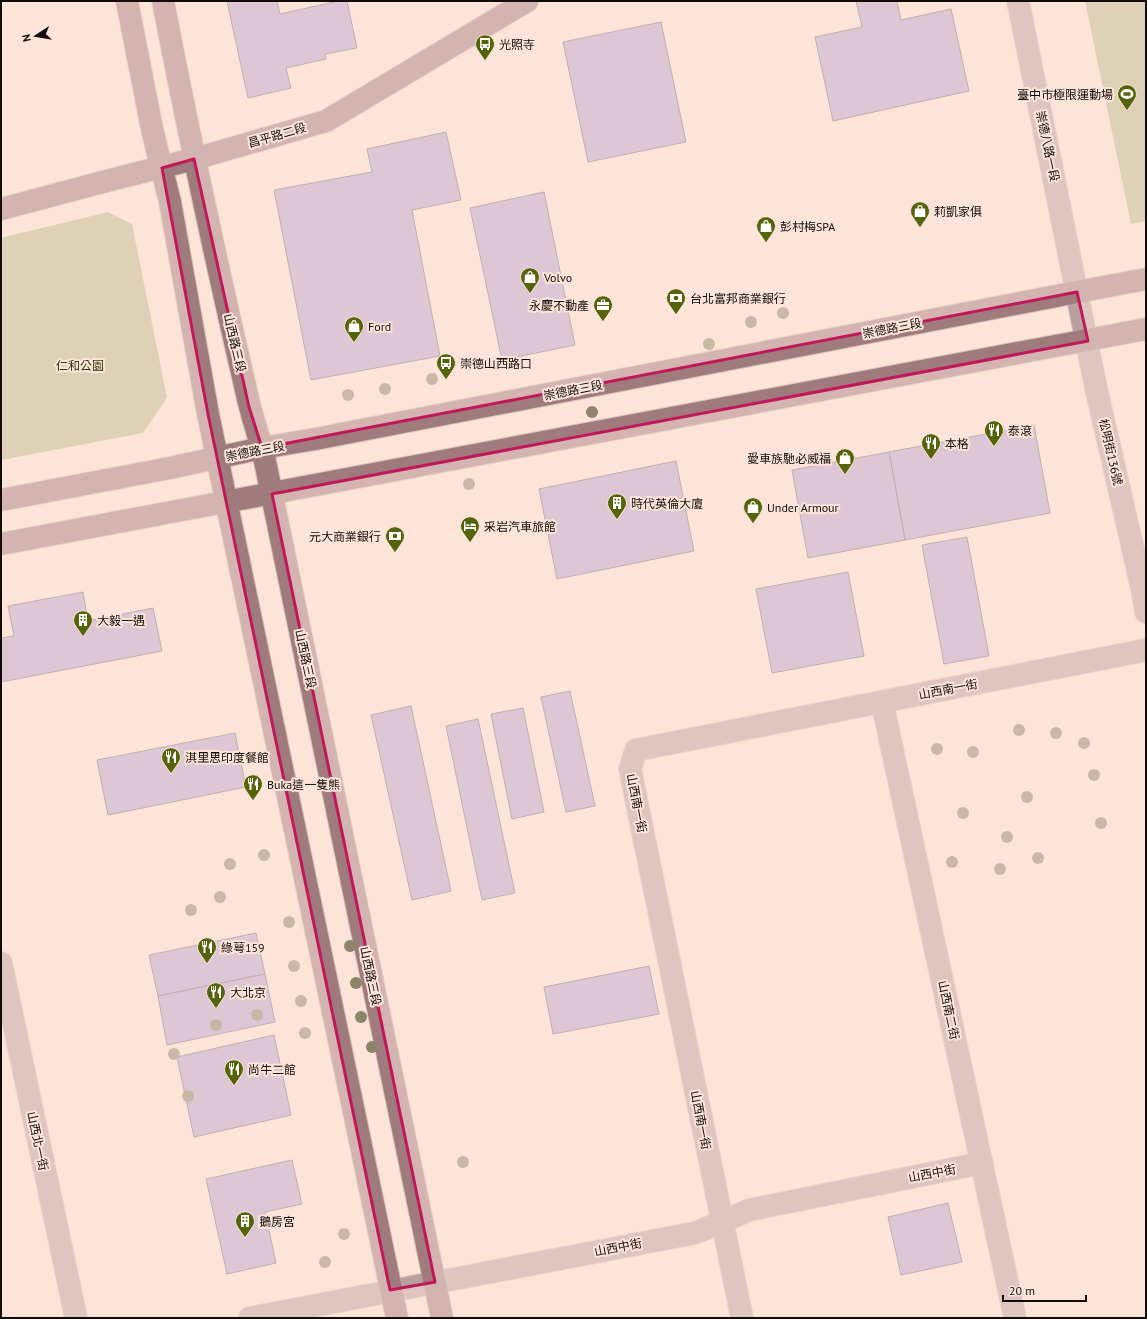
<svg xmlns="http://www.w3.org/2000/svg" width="1147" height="1319" viewBox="0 0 1147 1319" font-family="'PT Sans','Noto Sans TC',sans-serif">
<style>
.green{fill:#b5bd8e}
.building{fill:#b8a5d1;stroke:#776f83}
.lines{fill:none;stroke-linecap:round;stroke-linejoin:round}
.street-casing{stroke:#d8c1b7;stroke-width:24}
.secondary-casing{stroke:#d8c1b7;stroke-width:24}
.street{stroke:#b9a0a1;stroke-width:22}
.secondary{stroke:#9f7b7e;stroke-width:22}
.tree{fill:#8d846a}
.marked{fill:none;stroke:#c2185b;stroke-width:3;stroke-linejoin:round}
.labels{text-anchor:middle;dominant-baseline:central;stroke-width:4;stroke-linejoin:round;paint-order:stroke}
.poi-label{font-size:12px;fill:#130b08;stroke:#fde4d8;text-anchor:start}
.street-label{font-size:12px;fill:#130b08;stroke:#fde4d8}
.park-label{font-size:12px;fill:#323610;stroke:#fde4d8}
</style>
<rect width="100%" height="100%" fill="#fde4d8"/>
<g class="green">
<path d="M 1085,1 L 1146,1 L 1146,221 L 1131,224 Z"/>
<path d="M 108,212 L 132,224 L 167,398 L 143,433 L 1,460 L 1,238 Z"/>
</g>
<g class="building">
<path d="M 227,1 L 277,1 L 280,14 L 338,1 L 347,1 L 357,48 L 325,54 L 326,59 L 286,68 L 291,88 L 248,98 Z"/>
<path d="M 856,1 L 897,1 L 901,20 L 951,9 L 969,91 L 833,121 L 815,37 L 862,27 Z"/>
<path d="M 661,22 L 686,142 L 588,162 L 563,42 Z"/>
<path d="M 446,132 L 461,200 L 412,210 L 440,356 L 311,380 L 274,190 L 372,172 L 367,149 Z"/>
<path d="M 544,192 L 575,345 L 502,360 L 470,208 Z"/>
<path d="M 1034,425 L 1050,513 L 905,540 L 889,452 Z"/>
<path d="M 889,452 L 905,540 L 808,558 L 792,470 Z"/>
<path d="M 676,461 L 694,551 L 557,579 L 539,489 Z"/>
<path d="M 967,537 L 989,656 L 944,664 L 922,545 Z"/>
<path d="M 848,572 L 864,656 L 772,673 L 756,589 Z"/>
<path d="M 83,592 L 88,621 L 153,608 L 162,651 L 1,682 L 1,638 L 14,636 L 8,606 Z"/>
<path d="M 570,691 L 595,806 L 566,812 L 541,697 Z"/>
<path d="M 411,706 L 451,891 L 412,900 L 371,715 Z"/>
<path d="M 523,708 L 544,812 L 512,819 L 491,714 Z"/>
<path d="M 478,719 L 515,893 L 482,900 L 446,726 Z"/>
<path d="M 235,733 L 246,787 L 108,815 L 97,760 Z"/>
<path d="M 256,933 L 265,974 L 158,996 L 149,955 Z"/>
<path d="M 649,966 L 659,1014 L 553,1034 L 544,987 Z"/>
<path d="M 265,974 L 275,1022 L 167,1045 L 158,996 Z"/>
<path d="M 274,1035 L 291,1115 L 194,1137 L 177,1057 Z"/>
<path d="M 292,1160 L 302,1204 L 265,1212 L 276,1263 L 227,1274 L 206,1179 Z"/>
<path d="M 948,1203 L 962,1262 L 901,1275 L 888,1217 Z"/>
</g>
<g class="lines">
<g class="street-casing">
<g id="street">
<path d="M 1018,1 L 1096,388 L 1141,584 L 1146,612"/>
<path d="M 882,702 L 1015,1318"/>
<path d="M 1,963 L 76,1318"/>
<path d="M 250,1318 L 695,1233 L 722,1222 L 749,1210 L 982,1163"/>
<path d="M 742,1318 L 630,769 L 636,750 L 1146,650"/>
</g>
</g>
<g class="secondary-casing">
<g id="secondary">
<path d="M 127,1 L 152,129 L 170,202 L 208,414 L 397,1318"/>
<path d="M 163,1 C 188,131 216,261 246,390 C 251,416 261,440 266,466 L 442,1318"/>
<path d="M 1,209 L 114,179 L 194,159 L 326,121 L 527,1"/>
<path d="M 1,500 L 170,468 L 262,448 L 315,439 L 1077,292 L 1146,279"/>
<path d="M 1,544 L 1146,329"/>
</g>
</g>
<use href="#street" class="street"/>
<use href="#secondary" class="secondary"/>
</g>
<g class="tree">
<circle cx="783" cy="313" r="6"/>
<circle cx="751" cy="322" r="6"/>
<circle cx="709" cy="344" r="6"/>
<circle cx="432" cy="379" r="6"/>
<circle cx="385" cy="389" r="6"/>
<circle cx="348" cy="395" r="6"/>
<circle cx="592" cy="412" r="6"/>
<circle cx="469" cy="484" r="6"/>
<circle cx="1019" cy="730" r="6"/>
<circle cx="1056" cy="733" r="6"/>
<circle cx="1084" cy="743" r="6"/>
<circle cx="937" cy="749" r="6"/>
<circle cx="973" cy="752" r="6"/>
<circle cx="1094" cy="775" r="6"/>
<circle cx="1027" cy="797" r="6"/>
<circle cx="963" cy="813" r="6"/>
<circle cx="1101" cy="823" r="6"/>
<circle cx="1007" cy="837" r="6"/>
<circle cx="264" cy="855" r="6"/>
<circle cx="1038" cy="858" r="6"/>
<circle cx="952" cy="862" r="6"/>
<circle cx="230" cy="864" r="6"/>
<circle cx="1000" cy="869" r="6"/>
<circle cx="220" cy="897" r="6"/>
<circle cx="191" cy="910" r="6"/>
<circle cx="289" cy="922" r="6"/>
<circle cx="350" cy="946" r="6"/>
<circle cx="294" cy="966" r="6"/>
<circle cx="356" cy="983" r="6"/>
<circle cx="301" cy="1001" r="6"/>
<circle cx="257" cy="1015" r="6"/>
<circle cx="361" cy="1017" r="6"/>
<circle cx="216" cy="1025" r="6"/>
<circle cx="305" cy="1033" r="6"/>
<circle cx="372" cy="1047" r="6"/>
<circle cx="174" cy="1054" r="6"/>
<circle cx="188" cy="1096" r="6"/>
<circle cx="463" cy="1162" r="6"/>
<circle cx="344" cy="1234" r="6"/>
<circle cx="325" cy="1262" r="6"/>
</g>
<path d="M0 0H1147V1319H0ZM 194,159 L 249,407 L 262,448 L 1077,292 L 1088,341 L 272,494 L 435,1282 L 390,1290 L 208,414 L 162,168 Z" fill="#fde4d8" fill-opacity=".55" fill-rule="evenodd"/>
<path class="marked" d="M 194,159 L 249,407 L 262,448 L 1077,292 L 1088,341 L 272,494 L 435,1282 L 390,1290 L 208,414 L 162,168 Z"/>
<defs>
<g id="bus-pin" transform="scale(1)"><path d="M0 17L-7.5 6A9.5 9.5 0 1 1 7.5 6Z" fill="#54640a" stroke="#fde4d8"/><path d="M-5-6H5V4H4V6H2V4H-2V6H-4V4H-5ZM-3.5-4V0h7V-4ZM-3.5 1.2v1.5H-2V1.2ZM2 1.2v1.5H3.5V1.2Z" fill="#fff"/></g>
<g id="stadium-pin" transform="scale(1)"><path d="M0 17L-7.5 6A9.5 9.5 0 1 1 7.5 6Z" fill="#54640a" stroke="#fde4d8"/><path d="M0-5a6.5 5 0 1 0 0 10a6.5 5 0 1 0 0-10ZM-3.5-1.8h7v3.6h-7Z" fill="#fff"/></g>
<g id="shop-pin" transform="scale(1)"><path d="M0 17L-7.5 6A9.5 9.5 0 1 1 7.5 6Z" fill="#54640a" stroke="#fde4d8"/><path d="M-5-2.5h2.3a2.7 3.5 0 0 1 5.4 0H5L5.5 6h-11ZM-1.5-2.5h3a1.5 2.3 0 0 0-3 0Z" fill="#fff"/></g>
<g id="bank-pin" transform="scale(1)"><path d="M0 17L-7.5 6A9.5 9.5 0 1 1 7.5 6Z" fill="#54640a" stroke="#fde4d8"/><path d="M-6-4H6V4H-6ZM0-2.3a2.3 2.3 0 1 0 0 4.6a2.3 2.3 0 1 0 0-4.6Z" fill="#fff"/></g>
<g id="office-pin" transform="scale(1)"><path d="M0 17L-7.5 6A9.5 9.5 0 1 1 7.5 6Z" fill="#54640a" stroke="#fde4d8"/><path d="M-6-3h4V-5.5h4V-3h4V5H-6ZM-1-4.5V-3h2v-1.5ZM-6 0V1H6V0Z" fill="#fff"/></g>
<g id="restaurant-pin" transform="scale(1)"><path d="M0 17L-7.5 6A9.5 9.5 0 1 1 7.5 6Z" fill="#54640a" stroke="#fde4d8"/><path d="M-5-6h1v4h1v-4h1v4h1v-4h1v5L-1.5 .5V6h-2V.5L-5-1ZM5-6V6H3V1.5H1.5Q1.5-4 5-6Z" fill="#fff"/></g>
<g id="building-pin" transform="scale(1)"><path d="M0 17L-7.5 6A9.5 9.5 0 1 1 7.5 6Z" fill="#54640a" stroke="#fde4d8"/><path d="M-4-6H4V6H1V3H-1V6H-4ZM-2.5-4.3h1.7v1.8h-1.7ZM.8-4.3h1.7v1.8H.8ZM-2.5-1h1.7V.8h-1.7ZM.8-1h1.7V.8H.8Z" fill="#fff"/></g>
<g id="hotel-pin" transform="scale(1)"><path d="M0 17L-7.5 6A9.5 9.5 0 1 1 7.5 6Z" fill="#54640a" stroke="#fde4d8"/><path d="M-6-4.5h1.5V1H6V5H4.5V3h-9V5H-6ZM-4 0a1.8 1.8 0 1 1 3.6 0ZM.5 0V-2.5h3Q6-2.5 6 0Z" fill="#fff"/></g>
</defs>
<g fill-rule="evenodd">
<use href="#bus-pin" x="485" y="44"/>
<use href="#stadium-pin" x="1127" y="94"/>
<use href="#shop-pin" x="920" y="211"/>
<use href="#shop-pin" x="766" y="226"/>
<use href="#shop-pin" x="530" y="277"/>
<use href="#bank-pin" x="676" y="298"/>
<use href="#office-pin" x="603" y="305"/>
<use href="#shop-pin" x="354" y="326"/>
<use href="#bus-pin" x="446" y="363"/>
<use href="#restaurant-pin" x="994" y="430"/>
<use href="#restaurant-pin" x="931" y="443"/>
<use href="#shop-pin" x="845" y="458"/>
<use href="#building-pin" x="617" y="503"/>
<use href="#shop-pin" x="753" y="507"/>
<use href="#hotel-pin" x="470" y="526"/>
<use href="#bank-pin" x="395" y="536"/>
<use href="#building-pin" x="83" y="620"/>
<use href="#restaurant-pin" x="171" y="757"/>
<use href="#restaurant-pin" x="253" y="784"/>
<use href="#restaurant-pin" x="207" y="947"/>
<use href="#restaurant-pin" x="216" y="992"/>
<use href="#restaurant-pin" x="234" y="1069"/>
<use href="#building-pin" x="245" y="1221"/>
</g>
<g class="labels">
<g class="poi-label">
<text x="499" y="44">光照寺</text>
<text x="1113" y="94" text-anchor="end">臺中市極限運動場</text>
<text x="934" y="211">莉凱家俱</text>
<text x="780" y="226">彭村梅SPA</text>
<text x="544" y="277">Volvo</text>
<text x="690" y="298">台北富邦商業銀行</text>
<text x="589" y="305" text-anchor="end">永慶不動產</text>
<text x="368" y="326">Ford</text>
<text x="460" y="363">崇德山西路口</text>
<text x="1008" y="430">泰滾</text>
<text x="945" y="443">本格</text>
<text x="831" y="458" text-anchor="end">愛車族馳必威福</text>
<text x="631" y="503">時代英倫大廈</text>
<text x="767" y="507">Under Armour</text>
<text x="484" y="526">采岩汽車旅館</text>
<text x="381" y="536" text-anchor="end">元大商業銀行</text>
<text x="97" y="620">大毅一遇</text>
<text x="185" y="757">淇里思印度餐館</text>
<text x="267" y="784">Buka這一隻熊</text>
<text x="221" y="947">綠萼159</text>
<text x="230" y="992">大北京</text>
<text x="248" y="1069">尚牛二館</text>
<text x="259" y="1221">鵝房宮</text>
</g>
<g class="street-label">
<text transform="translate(277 135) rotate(-16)">昌平路二段</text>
<text transform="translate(1048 146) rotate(78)">崇德八路一段</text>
<text transform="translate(892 328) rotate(-11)">崇德路三段</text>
<text transform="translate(235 343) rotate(77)">山西路三段</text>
<text transform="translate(573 390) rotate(-11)">崇德路三段</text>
<text transform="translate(255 451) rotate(-11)">崇德路三段</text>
<text transform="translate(1111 452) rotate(77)">松明街136號</text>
<text transform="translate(306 659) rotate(78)">山西路三段</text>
<text transform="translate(948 689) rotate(-11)">山西南一街</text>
<text transform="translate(637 803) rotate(79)">山西南一街</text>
<text transform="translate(371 976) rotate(78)">山西路三段</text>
<text transform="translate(949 1010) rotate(78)">山西南二街</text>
<text transform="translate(701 1120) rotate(79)">山西南一街</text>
<text transform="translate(38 1141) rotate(78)">山西北一街</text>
<text transform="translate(932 1173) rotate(-11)">山西中街</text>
<text transform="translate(618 1247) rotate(-11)">山西中街</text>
</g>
<g class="park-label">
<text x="80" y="365">仁和公園</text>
</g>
</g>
<rect width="1147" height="1319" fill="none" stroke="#130b08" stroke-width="4"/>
<g transform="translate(36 36) rotate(258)" stroke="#fde4d8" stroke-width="3" paint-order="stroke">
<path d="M0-3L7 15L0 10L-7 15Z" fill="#130b08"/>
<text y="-6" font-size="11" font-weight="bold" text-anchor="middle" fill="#130b08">N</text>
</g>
<path d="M1003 1295v6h83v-6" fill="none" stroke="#130b08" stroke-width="2"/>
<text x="1009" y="1295" font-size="12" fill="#130b08" stroke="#fde4d8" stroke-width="3" paint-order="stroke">20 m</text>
</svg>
